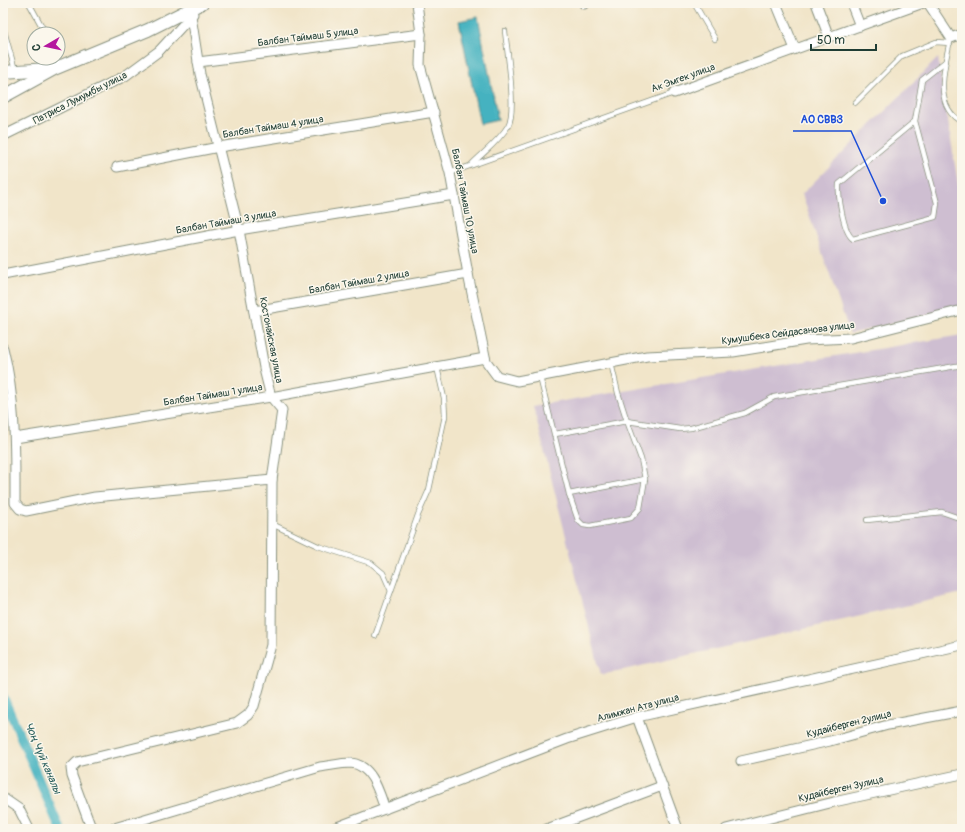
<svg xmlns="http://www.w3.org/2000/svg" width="965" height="832" viewBox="0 0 965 832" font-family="Pangolin,sans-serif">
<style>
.industrial{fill:#cebed1}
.water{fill:#44b2c0;stroke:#32787a}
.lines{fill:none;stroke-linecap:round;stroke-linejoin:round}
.canal{stroke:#44b2c0;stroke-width:9}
.lane-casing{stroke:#88917e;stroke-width:6}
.street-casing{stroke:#88917e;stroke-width:11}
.secondary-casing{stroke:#88917e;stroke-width:14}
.lane{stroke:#fff;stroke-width:4.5}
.street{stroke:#fff;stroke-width:9}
.secondary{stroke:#fff;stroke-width:12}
.labels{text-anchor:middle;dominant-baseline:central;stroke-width:3;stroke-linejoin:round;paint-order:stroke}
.street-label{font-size:10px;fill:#1f3d34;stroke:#fbf7ec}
.water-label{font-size:11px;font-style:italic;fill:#2a605e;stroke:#fbf7ec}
.leader{fill:none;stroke:#1d4ed8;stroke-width:1.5}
.callout-dot{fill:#1d4ed8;stroke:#fbf7ec;stroke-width:1.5}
.callout-label{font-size:11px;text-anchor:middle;font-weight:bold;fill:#1d4ed8;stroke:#fbf7ec;stroke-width:3;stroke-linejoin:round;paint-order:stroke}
</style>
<rect width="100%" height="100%" fill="#fbf7ec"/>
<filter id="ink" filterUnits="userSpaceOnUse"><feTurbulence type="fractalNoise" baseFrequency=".025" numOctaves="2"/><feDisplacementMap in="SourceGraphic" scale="8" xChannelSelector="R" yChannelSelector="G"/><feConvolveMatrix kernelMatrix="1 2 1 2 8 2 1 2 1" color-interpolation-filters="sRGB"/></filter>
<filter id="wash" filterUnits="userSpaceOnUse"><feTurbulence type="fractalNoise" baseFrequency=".012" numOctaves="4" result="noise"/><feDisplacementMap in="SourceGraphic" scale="16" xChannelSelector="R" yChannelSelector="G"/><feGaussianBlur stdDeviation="0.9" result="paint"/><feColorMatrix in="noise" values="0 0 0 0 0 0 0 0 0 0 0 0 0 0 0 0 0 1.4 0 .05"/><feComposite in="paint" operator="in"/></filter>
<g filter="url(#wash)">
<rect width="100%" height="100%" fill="#f1e5c9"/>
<g class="industrial">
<path d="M 938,58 L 962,209 L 962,307 L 850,334 L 802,194 Z"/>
<path d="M 962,335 L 962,593 L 601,675 L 533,406 Z"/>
</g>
<path class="water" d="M 478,17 L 498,120 L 480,124 L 459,21 Z"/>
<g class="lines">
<path class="canal" d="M 3,696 L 60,829"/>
</g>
</g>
<g filter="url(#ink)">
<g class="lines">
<g class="lane-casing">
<g id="lane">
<path d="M 29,3 L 46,34"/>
<path d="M 694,3 L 715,39"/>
<path d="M 3,27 L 15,70"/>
<path d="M 950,40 C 945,66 932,106 962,122"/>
<path d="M 855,103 L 902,56 L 936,42 L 950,43"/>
<path d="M 915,121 L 839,184 C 838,195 843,232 853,239 L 935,217 L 937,203 L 915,121 L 922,80 L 946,61"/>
<path d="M 472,164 C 484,152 499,141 508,126 C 517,111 507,50 505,31"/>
<path d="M 450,173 L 674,93"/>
<path d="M 611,363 L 618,393 L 627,421 L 680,429 L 691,428 L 745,413 L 774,397 L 962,365"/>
<path d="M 540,377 L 569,494 L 578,520 L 583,525 L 590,526 L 631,518 L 640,508 L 645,479 L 641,459 L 627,421 L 555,434"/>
<path d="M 569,494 L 645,479"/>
<path d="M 867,520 L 942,512 L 962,519"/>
<path d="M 272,524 L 318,546 L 371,563 L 383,573 L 391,591"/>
<path d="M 375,636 L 418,515 L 429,490 L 445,416 L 444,398 L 437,367"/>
</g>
</g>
<g class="street-casing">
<g id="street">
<path d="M 417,3 L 421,34 L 420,65 L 450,173 L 468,274 L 486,361 L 497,376 L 517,381 L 647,356 L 733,352 L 806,340 L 851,338 L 962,310"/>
<path d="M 776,3 L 795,49"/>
<path d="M 816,3 L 829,37"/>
<path d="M 851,3 L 860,26"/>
<path d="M 928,3 L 951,38 L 962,34"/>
<path d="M 584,4 L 584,3"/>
<path d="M 198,62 L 421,34"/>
<path d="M 674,93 L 923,3"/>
<path d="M 3,136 L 125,76 L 159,51 L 193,14"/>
<path d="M 117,167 L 219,147 L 434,112"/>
<path d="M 3,275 L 239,230 L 454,195"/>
<path d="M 254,311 L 468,274"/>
<path d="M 3,348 C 16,399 15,452 15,503 L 20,509 L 26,511 L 95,497 L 272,480"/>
<path d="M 15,438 L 271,397 L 485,358"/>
<path d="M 637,717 L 678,829"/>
<path d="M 741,761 L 830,741 L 888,725 L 962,711"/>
<path d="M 3,798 L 19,809 L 29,829"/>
<path d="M 95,829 L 90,825 L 72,776 L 71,768 L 77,762 L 237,723 L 248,715 L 254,706 L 271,645 L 272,480 L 282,410 L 271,397 L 265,373 L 239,230 L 200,74 L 191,16"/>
<path d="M 111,829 L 320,767 C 329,766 341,763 351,763 C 372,765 379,792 385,809"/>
<path d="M 332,829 L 567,739 L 637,717 L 962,645"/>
<path d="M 547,829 L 662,786"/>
<path d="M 726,829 L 834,802 L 962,774"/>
</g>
</g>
<g class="secondary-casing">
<g id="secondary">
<path d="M 3,72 L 49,69"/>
<path d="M 3,97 L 54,69 L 148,30 L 202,3"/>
</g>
</g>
<use href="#lane" class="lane"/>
<use href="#street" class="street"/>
<use href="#secondary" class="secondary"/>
</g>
</g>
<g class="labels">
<g class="street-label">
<text transform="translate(308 37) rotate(-7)">Балбан Таймаш 5 улица</text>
<text transform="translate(683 78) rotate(-20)">Ак Эмгек улица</text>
<text transform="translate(80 98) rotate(-27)">Патриса Лумумбы улица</text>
<text transform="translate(273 127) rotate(-9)">Балбан Таймаш 4 улица</text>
<text transform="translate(465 201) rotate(79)">Балбан Таймаш 10 улица</text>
<text transform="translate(226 222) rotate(-10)">Балбан Таймаш 3 улица</text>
<text transform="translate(359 282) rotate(-10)">Балбан Таймаш 2 улица</text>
<text transform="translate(788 333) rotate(-7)">Кумушбека Сейдасанова улица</text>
<text transform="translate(271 340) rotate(79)">Костонайская улица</text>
<text transform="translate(213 395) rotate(-9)">Балбан Таймаш 1 улица</text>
<text transform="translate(638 708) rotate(-15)">Алимжан Ата улица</text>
<text transform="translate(849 724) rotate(-14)">Кудайберген 2улица</text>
<text transform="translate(841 789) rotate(-13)">Кудайберген 3улица</text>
</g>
<g class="water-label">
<text transform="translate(43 758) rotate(67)">Чоң Чүй каналы</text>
</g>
</g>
<path class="leader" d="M883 201L851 131H793"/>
<circle class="callout-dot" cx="883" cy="201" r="4"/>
<g class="callout-label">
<text x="822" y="123">АО СВВЗ</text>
</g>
<rect width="965" height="832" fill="none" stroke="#fbf7ec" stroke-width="16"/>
<g transform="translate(46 46) rotate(261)"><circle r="19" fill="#fbf7ec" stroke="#a3ada2"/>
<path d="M0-3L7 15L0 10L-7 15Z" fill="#b5179e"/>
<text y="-6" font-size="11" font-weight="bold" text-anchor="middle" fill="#1f3d34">С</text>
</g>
<path d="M811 44v6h65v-6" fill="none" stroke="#1f3d34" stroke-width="2"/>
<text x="817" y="44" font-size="12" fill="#1f3d34" stroke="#fbf7ec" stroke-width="3" paint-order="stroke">50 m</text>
</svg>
